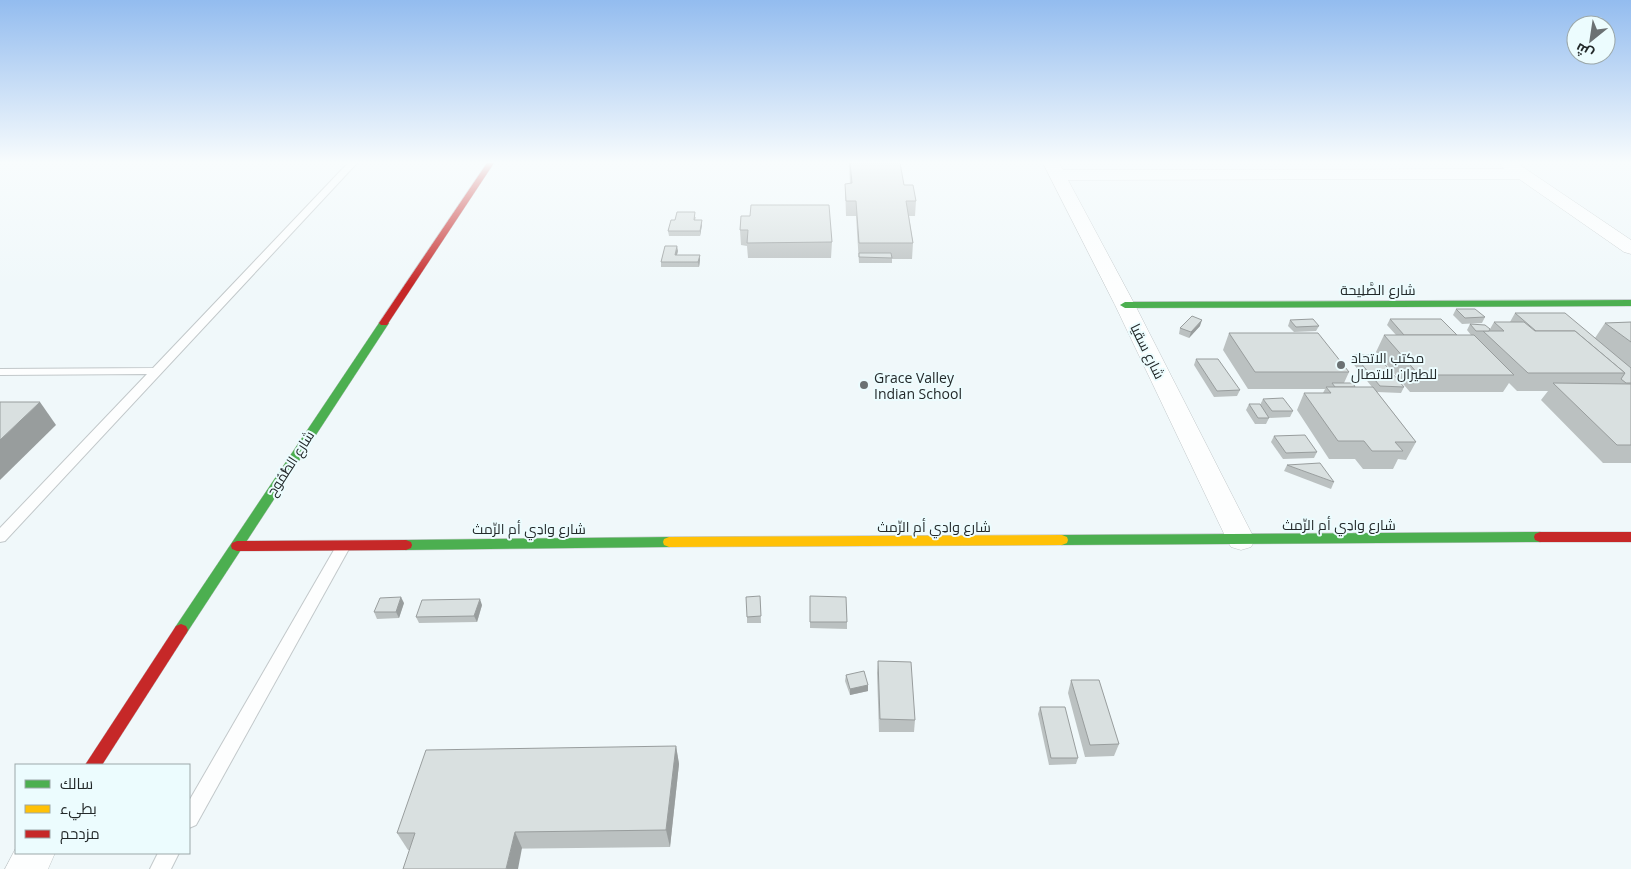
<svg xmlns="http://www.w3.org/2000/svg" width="1631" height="869" viewBox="0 0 1631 869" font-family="'Open Sans',Cairo,sans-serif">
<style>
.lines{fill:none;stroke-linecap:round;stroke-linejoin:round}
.lane-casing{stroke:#c2c8ca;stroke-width:2}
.street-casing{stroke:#c2c8ca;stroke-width:1}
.fast-casing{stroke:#c2c8ca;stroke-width:1}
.slow-casing{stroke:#c2c8ca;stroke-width:1}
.jam-casing{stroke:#c2c8ca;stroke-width:1}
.lane{fill:#fdfefe;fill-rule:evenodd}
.street{fill:#fdfefe;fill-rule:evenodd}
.fast{fill:#4caf50;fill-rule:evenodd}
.slow{fill:#ffc107;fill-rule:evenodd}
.jam{fill:#c62828;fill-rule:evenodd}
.wall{fill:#bbc1c1}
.shaded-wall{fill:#989d9d}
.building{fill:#d9e0e0;stroke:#989d9d}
.poi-dot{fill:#6b7173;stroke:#ecfcfe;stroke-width:2}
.labels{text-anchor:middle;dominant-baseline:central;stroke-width:4;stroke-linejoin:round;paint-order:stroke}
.street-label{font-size:14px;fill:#23292a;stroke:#ecfcfe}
.poi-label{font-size:14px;fill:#23292a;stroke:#ecfcfe;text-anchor:start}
</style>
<rect width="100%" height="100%" fill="#f0f8fa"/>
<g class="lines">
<g class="lane-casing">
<g id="lane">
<path d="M 348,163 L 357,163 L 5,541 L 0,542 L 0,528 L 147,374 L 0,375 L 0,369 L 153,368 Z"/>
<path d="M 343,542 L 348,543 L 350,547 L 196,825 L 189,828 L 189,801 L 338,543 Z"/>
<path d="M 158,853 L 179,853 L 171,869 L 150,869 Z"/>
</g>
</g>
<g class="street-casing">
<g id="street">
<path d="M 1043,163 L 1059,163 L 1063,170 L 1504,169 L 1501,165 L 1502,163 L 1517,163 L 1631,240 L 1631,254 L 1624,252 L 1519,179 L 1068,180 L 1135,305 L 1255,540 L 1251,547 L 1241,550 L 1231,547 L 1227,540 L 1115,305 Z"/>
<path d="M 16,848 L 16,853 L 55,853 L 48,869 L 5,869 Z"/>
</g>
</g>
<g class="fast-casing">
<g id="fast">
<path d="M 1631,300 L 1631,306 L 1125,308 L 1120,305 L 1125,302 Z"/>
<path d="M 384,320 L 389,323 L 186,634 L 181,636 L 176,634 L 174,630 L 176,626 L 379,323 Z"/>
<path d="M 1540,532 L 1545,534 L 1546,537 L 1545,540 L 1540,542 L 1062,545 L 1057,543 L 1056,540 L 1057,537 L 1062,535 Z"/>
<path d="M 669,537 L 674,539 L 675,542 L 674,545 L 669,547 L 406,550 L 401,548 L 400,545 L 401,542 L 406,540 Z"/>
</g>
</g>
<g class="slow-casing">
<path id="slow" d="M 1062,535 L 1067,537 L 1068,540 L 1067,543 L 1062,545 L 669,547 L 664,545 L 663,542 L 664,539 L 669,537 Z"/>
</g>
<g class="jam-casing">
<g id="jam">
<path d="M 487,163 L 494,163 L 387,325 L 381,325 L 379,323 Z"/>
<path d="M 1540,532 L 1631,532 L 1631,542 L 1540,542 L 1535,540 L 1534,537 L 1535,534 Z"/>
<path d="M 406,540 L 411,542 L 412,545 L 411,548 L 406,550 L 237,551 L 232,549 L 231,546 L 232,543 L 237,541 Z"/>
<path d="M 181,624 L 186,626 L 188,630 L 186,634 L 102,765 L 85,765 L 176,626 Z"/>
</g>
</g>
<use href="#lane" class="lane"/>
<use href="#street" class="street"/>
<use href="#fast" class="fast"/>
<use href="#slow" class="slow"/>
<use href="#jam" class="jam"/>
</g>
<g class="wall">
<path d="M 849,163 L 900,163 L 904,185 L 916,201 L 915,216 L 909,216 L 913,243 L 912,259 L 892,259 L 892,263 L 859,263 L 856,216 L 846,216 L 845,184 L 850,184 Z"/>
<path d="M 741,216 L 832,242 L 831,258 L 748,258 L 747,246 L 741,245 L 740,230 Z"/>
<path d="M 696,217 L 695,220 L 702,225 L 700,236 L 669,236 L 668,231 L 675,220 Z"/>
<path d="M 678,251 L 677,255 L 700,260 L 699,267 L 661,267 L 661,262 Z"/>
<path d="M 1456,309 L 1485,317 L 1482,323 L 1462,324 L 1453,315 Z"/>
<path d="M 1515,313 L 1595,338 L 1605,323 L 1631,322 L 1631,463 L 1603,463 L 1541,400 L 1548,391 L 1517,391 L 1509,383 L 1503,392 L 1410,392 L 1376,352 L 1384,335 L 1396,335 L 1387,325 L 1390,319 L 1457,335 L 1471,335 L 1467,330 L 1470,324 L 1490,329 L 1494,322 L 1510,322 Z"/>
<path d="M 1290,320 L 1319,326 L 1316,331 L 1294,332 L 1288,326 Z"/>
<path d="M 1200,326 L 1189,338 L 1179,334 L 1180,328 Z"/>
<path d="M 1229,333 L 1349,372 L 1344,383 L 1355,387 L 1372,387 L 1351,361 L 1354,355 L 1404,387 L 1401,393 L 1377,392 L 1416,442 L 1406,460 L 1398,459 L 1393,469 L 1363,469 L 1355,459 L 1329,459 L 1297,410 L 1304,393 L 1323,393 L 1325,389 L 1248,389 L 1223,350 Z"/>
<path d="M 1196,359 L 1240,390 L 1237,396 L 1214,397 L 1194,365 Z"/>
<path d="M 1263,399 L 1293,411 L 1290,417 L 1269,418 L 1266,424 L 1255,424 L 1246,410 L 1249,404 L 1260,405 Z"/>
<path d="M 1274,436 L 1317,452 L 1314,458 L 1283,459 L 1271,442 Z"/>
<path d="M 1287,465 L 1334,482 L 1331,489 L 1284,471 Z"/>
<path d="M 760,596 L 761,623 L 747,623 L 747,617 Z"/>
<path d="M 810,596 L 847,622 L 847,629 L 810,628 Z"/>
<path d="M 404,603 L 399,618 L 377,619 L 374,612 Z"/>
<path d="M 482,605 L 477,622 L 419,623 L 416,617 Z"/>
<path d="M 878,661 L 915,720 L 914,732 L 879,732 L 877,673 Z"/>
<path d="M 846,675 L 868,685 L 868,691 L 850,695 L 845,681 Z"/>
<path d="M 1071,680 L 1119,744 L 1114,756 L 1085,757 L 1068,693 Z"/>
<path d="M 1040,707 L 1078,758 L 1076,764 L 1049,765 L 1038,714 Z"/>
<path d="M 676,746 L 679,764 L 670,847 L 408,850 L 397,833 Z"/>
</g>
<g class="shaded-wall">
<path d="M 702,220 L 702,225 L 700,236 L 700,231 Z"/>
<path d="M 677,246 L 678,251 L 675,261 L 675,255 Z"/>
<path d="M 700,255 L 700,260 L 699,267 L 698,262 Z"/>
<path d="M 1202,320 L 1200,326 L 1189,338 L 1191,332 Z"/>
<path d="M 40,402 L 56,425 L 0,480 L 0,440 Z"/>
<path d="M 401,597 L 404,603 L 399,618 L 396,612 Z"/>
<path d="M 480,599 L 482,605 L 477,622 L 474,616 Z"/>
<path d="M 868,685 L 868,691 L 850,695 L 850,689 Z"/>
<path d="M 676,746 L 679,764 L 670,847 L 666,830 Z"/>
<path d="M 515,832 L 522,848 L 518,869 L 506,869 Z"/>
</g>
<g class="building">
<path d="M 850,163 L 900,163 L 904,185 L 913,185 L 916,201 L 906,201 L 913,243 L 859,243 L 856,201 L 846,201 L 845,184 L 852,183 Z"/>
<path d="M 751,205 L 829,205 L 832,242 L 747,243 L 748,230 L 740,230 L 741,216 L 750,216 Z"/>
<path d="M 677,212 L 695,212 L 694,220 L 702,220 L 700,231 L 668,231 L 671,220 L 675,220 Z"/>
<path d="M 665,246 L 677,246 L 675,255 L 700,255 L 698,262 L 661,262 Z"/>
<path d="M 859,253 L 891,253 L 892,258 L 859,257 Z"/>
<path d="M 1456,309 L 1475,309 L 1485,317 L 1465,318 Z"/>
<path d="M 1515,313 L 1565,313 L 1631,368 L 1631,383 L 1626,383 L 1621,379 L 1625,373 L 1575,331 L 1536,331 Z"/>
<path d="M 1192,316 L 1202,320 L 1191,332 L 1180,328 Z"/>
<path d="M 1313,319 L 1319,326 L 1296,327 L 1290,320 Z"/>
<path d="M 1390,319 L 1441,319 L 1457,335 L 1404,335 Z"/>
<path d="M 1494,322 L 1524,322 L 1535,331 L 1575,331 L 1625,373 L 1528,373 L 1483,331 L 1504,331 Z"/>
<path d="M 1631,322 L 1631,342 L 1605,323 Z"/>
<path d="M 1470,324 L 1485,325 L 1490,329 L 1489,331 L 1476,331 Z"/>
<path d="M 1229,333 L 1318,333 L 1349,372 L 1255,372 Z"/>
<path d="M 1384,335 L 1474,335 L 1514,375 L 1419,375 Z"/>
<path d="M 1354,355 L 1377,355 L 1404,387 L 1380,386 Z"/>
<path d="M 1196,359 L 1218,359 L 1240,390 L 1217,391 Z"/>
<path d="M 1332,383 L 1353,383 L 1355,387 L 1335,387 Z"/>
<path d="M 1553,383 L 1631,384 L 1631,445 L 1617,445 Z"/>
<path d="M 1326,387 L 1373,387 L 1416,442 L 1395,442 L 1403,451 L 1372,451 L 1364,441 L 1338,441 L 1304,393 L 1331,393 Z"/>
<path d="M 1283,398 L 1293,411 L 1272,411 L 1263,399 Z"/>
<path d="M 0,402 L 40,402 L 0,440 Z"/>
<path d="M 1249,404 L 1260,404 L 1269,418 L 1258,418 Z"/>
<path d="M 1305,435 L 1317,452 L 1286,453 L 1274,436 Z"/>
<path d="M 1320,463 L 1334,482 L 1287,465 Z"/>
<path d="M 760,596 L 761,616 L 747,617 L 746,597 Z"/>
<path d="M 810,596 L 846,597 L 847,622 L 810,622 Z"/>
<path d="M 401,597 L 396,612 L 374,612 L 380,598 Z"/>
<path d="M 480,599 L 474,616 L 416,617 L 422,600 Z"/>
<path d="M 878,661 L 911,662 L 915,720 L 880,719 Z"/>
<path d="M 864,671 L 868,685 L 850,689 L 846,675 Z"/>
<path d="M 1071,680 L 1099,680 L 1119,744 L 1090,745 Z"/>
<path d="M 1040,707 L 1065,707 L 1078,758 L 1051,758 Z"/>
<path d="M 676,746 L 666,830 L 515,832 L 506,869 L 403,869 L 415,833 L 397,833 L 426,750 Z"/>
</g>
<linearGradient id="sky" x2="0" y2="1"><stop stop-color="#93bcef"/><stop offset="0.57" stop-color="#f8fcfd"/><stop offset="1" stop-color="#f8fcfd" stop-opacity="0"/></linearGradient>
<rect width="1631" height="285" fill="url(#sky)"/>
<g class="poi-dot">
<circle cx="1341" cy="365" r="5"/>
<circle cx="864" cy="385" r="5"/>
</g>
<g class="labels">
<g class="street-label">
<text x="1378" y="289">شارع الصَّلِيحة</text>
<text transform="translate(1148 351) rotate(64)">شارع سقيا</text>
<text transform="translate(290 463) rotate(-57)">شارع الطُّمُوح</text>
<text x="1339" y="524">شارع وادِي أم الرِّمث</text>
<text x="934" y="526">شارع وادِي أم الرِّمث</text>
<text x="529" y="528">شارع وادِي أم الرِّمث</text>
</g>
<g class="poi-label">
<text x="1351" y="357">مكتب الاتحاد<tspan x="1351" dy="16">للطيران للاتصال</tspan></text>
<text x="874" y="377">Grace Valley<tspan x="874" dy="16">Indian School</tspan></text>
</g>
</g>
<rect x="15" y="764" width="175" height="90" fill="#ecfcfe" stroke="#9ca8a9"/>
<rect x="25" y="780" width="25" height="8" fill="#4caf50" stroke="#9ca8a9"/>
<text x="60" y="789" font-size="15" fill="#23292a">سالك</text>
<rect x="25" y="805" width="25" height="8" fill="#ffc107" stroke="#9ca8a9"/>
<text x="60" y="814" font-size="15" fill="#23292a">بطيء</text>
<rect x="25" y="830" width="25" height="8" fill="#c62828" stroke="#9ca8a9"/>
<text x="60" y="839" font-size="15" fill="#23292a">مزدحم</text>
<g transform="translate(1591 40) rotate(210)"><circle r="24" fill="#ecfcfe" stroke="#9ca8a9"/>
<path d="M0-4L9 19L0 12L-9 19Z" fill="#6b7173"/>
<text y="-8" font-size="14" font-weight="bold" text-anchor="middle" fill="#23292a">ش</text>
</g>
</svg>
